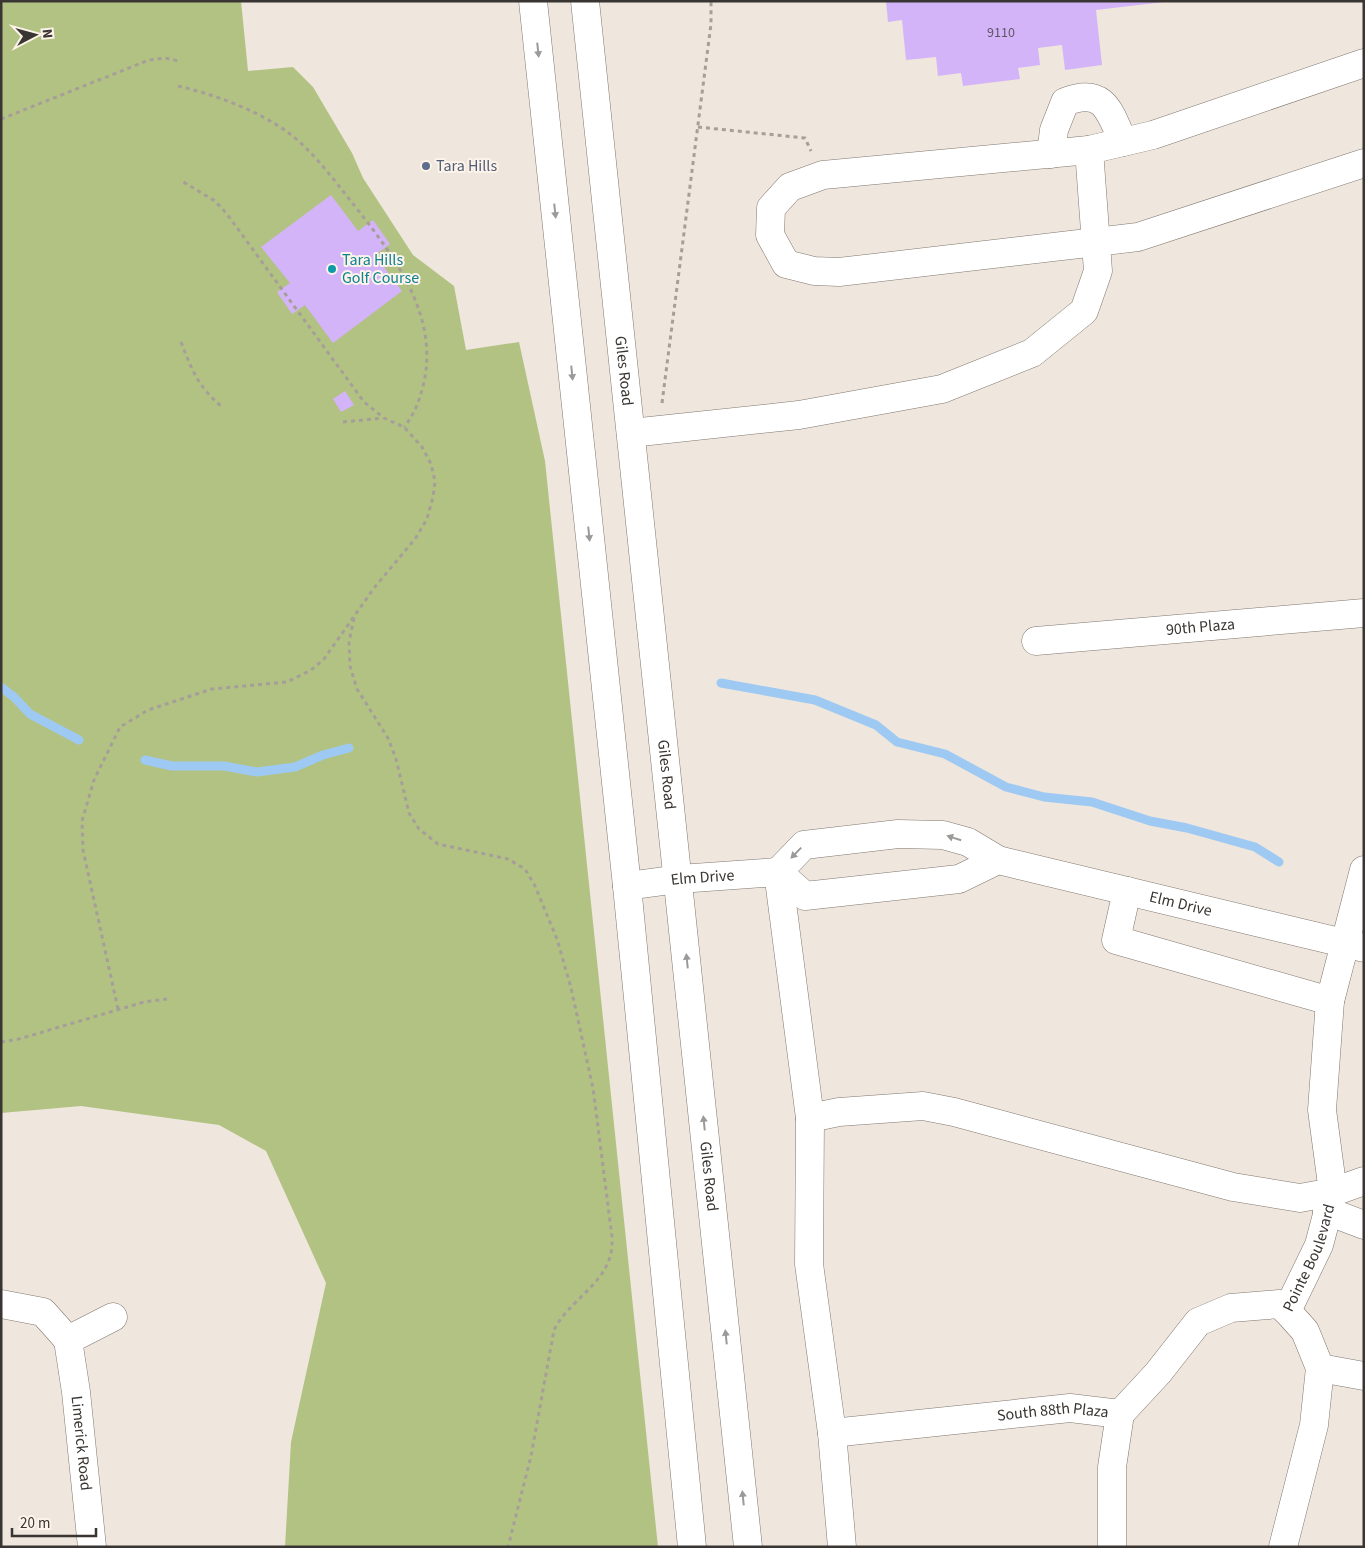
<svg xmlns="http://www.w3.org/2000/svg" width="1365" height="1548" viewBox="0 0 1365 1548" font-family="'Source Sans 3',sans-serif">
<style>
.green{fill:#b2c282}
.lines{fill:none;stroke-linecap:round;stroke-linejoin:round}
.stream{stroke:#9ec9f3;stroke-width:9}
.building{fill:#d3b4f9}
.minor-casing{stroke:#80776f;stroke-width:29}
.major-casing{stroke:#80776f;stroke-width:29}
.path{stroke:#a69f99;stroke-width:3;stroke-dasharray:4 4;stroke-linecap:butt}
.minor{stroke:#fff;stroke-width:28}
.major{stroke:#fff;stroke-width:28}
.oneway{fill:#9c9a98}
.service-dot{fill:#5c6f8a;stroke:#fdf3ea;stroke-width:2}
.culture-dot{fill:#0f9aa8;stroke:#fdf3ea;stroke-width:2}
.labels{text-anchor:middle;dominant-baseline:central;stroke-width:4;stroke-linejoin:round;paint-order:stroke}
.number-label{font-size:14px;fill:#605564}
.service-label{font-size:16px;fill:#4e5e75;stroke:#fdf3ea;text-anchor:start}
.culture-label{font-size:16px;fill:#0d838f;stroke:#fdf3ea;text-anchor:start}
.street-label{font-size:16px;fill:#393532;stroke:#fdf3ea}
</style>
<rect width="100%" height="100%" fill="#efe6dd"/>
<path class="green" d="M 1,1 L 241,1 L 248,71 L 293,67 L 313,87 L 352,153 L 363,178 L 413,255 L 454,286 L 466,350 L 519,342 L 545,461 L 658,1547 L 285,1547 L 291,1442 L 326,1283 L 266,1151 L 219,1125 L 81,1106 L 1,1113 Z"/>
<g class="lines">
<g class="stream">
<path d="M 721,683 L 815,700 L 876,725 L 897,742 L 945,754 L 1006,787 L 1044,797 L 1092,802 L 1150,821 L 1187,828 L 1255,847 L 1279,862"/>
<path d="M 1,687 L 14,697 L 30,714 L 79,740"/>
<path d="M 145,760 L 172,766 L 224,766 L 257,772 L 295,767 L 323,755 L 349,748"/>
</g>
</g>
<g class="building">
<path d="M 886,1 L 1164,1 L 1164,2 L 1096,10 L 1102,65 L 1065,70 L 1062,45 L 1038,48 L 1040,65 L 1018,68 L 1020,79 L 963,86 L 961,73 L 938,76 L 936,57 L 906,60 L 902,20 L 888,22 Z"/>
<path d="M 331,195 L 358,231 L 373,220 L 390,244 L 375,255 L 402,291 L 333,343 L 305,305 L 292,314 L 277,292 L 290,283 L 261,247 Z"/>
<path d="M 345,391 L 354,405 L 341,412 L 333,399 Z"/>
</g>
<g class="lines">
<g class="minor-casing">
<g id="minor">
<path d="M 1364,63 L 1153,135 L 1089,150 L 823,175 L 790,187 L 771,208 L 770,235 L 786,264 L 814,271 L 839,272 L 1096,242 L 1138,237 L 1364,163"/>
<path d="M 1051,154 L 1054,130 L 1065,102 C 1104,86 1110,112 1123,142"/>
<path d="M 631,433 L 799,415 L 942,389 L 1032,353 L 1084,311 L 1098,271 L 1089,150"/>
<path id="s1" d="M 1036,641 L 1364,613"/>
<path id="s2" d="M 627,886 L 679,879 L 778,872 L 805,896 L 959,879 L 998,860 L 1364,948"/>
<path d="M 1127,891 L 1116,940 L 1330,1001"/>
<path d="M 810,1118 L 839,1112 L 923,1106 L 954,1112 L 1233,1187 L 1300,1198 L 1333,1192 L 1364,1181"/>
<path d="M 1327,1211 L 1364,1225"/>
<path d="M 1,1304 L 43,1312 L 68,1340"/>
<path id="s3" d="M 68,1340 L 76,1392 L 92,1547"/>
<path d="M 68,1340 L 113,1317"/>
<path d="M 1320,1368 L 1364,1376"/>
<path d="M 1120,1414 L 1158,1373 L 1198,1322 L 1231,1308 L 1279,1304 L 1287,1311"/>
<path id="s4" d="M 832,1433 L 1070,1408 L 1120,1414"/>
<path d="M 842,1547 L 832,1433 L 809,1264 L 810,1118 L 778,872 L 804,845 L 898,834 L 943,835 L 968,842 L 998,860"/>
<path d="M 1112,1547 L 1112,1467 L 1120,1414"/>
<path id="s5" d="M 1283,1547 L 1314,1425 L 1320,1368 L 1305,1331 L 1287,1311 L 1319,1245 L 1333,1192 L 1322,1110 L 1330,1001 L 1364,870"/>
</g>
</g>
<g class="major-casing">
<g id="major">
<path d="M 533,1 L 627,886 L 692,1547"/>
<path id="s6" d="M 585,1 L 748,1547"/>
</g>
</g>
<g class="path">
<path d="M 178,86 C 216,95 254,109 286,131 C 311,149 331,176 350,200 C 392,253 441,315 423,386 C 419,402 414,415 404,427"/>
<path d="M 1,119 L 149,60 L 165,58 L 179,61"/>
<path d="M 698,127 L 805,138 L 811,151"/>
<path d="M 181,342 C 193,373 198,386 223,408"/>
<path d="M 662,403 L 711,24 L 711,1"/>
<path d="M 343,422 L 383,418"/>
<path d="M 354,618 L 349,642 L 350,666 L 357,689 L 388,738 L 396,759 L 409,813 L 419,829 L 438,844 L 508,859 L 525,869 L 535,886 L 557,939 L 571,988 L 593,1088 L 612,1237 C 612,1244 612,1251 610,1257 C 601,1287 567,1303 554,1330 L 531,1456 L 508,1547"/>
<path d="M 118,1009 L 83,850 L 82,821 L 94,780 L 120,727 L 148,710 L 212,689 L 287,682 L 311,670 L 324,659 L 374,588 L 415,539 L 427,519 L 433,497 L 435,481 L 431,464 L 422,447 L 404,427 L 384,418 L 364,402 L 227,214 L 215,201 L 180,180"/>
<path d="M 1,1042 L 19,1039 L 144,1002 L 167,999"/>
</g>
<use href="#minor" class="minor"/>
<use href="#major" class="major"/>
</g>
<defs><path id="oneway-solid" d="M-6-.8H1V-3.2L6.5 0L1 3.2V.8H-6Z" transform="scale(1.25)"/></defs>
<g class="oneway">
<use href="#oneway-solid" transform="translate(538 50) rotate(84)"/>
<use href="#oneway-solid" transform="translate(555 211) rotate(84)"/>
<use href="#oneway-solid" transform="translate(572 373) rotate(84)"/>
<use href="#oneway-solid" transform="translate(589 534) rotate(84)"/>
<use href="#oneway-solid" transform="translate(954 838) rotate(-163)"/>
<use href="#oneway-solid" transform="translate(796 853) rotate(134)"/>
<use href="#oneway-solid" transform="translate(687 961) rotate(-96)"/>
<use href="#oneway-solid" transform="translate(704 1123) rotate(-96)"/>
<use href="#oneway-solid" transform="translate(726 1337) rotate(-96)"/>
<use href="#oneway-solid" transform="translate(743 1498) rotate(-96)"/>
</g>
<circle class="service-dot" cx="426" cy="166" r="5"/>
<circle class="culture-dot" cx="332" cy="269" r="5"/>
<g class="labels">
<g class="number-label">
<text x="1001" y="33">9110</text>
</g>
<g class="service-label">
<text x="436" y="166">Tara Hills</text>
</g>
<g class="culture-label">
<text x="342" y="260">Tara Hills<tspan x="342" dy="18">Golf Course</tspan></text>
</g>
<g class="street-label">
<text stroke="none"><textPath href="#s6" startOffset="372">Giles Road</textPath></text>
<text stroke="none"><textPath href="#s1" startOffset="165">90th Plaza</textPath></text>
<text stroke="none"><textPath href="#s6" startOffset="778">Giles Road</textPath></text>
<text stroke="none"><textPath href="#s2" startOffset="76">Elm Drive</textPath></text>
<text stroke="none"><textPath href="#s2" startOffset="574">Elm Drive</textPath></text>
<text stroke="none"><textPath href="#s6" startOffset="1182">Giles Road</textPath></text>
<text stroke="none"><textPath href="#s5" startOffset="308">Pointe Boulevard</textPath></text>
<text stroke="none"><textPath href="#s4" startOffset="222">South 88th Plaza</textPath></text>
<text stroke="none"><textPath href="#s3" startOffset="104">Limerick Road</textPath></text>
</g>
</g>
<rect width="1365" height="1548" fill="none" stroke="#393532" stroke-width="5"/>
<g transform="translate(35 35) rotate(84)" stroke="#fdf3ea" stroke-width="4" paint-order="stroke">
<path d="M0-4L9 19L0 12L-9 19Z" fill="#393532"/>
<text y="-8" font-size="14" font-weight="bold" text-anchor="middle" fill="#393532">N</text>
</g>
<path d="M12 1528v8h84v-8" fill="none" stroke="#393532" stroke-width="2.5"/>
<text x="20" y="1528" font-size="15" fill="#393532" stroke="#fdf3ea" stroke-width="4" paint-order="stroke">20 m</text>
</svg>
